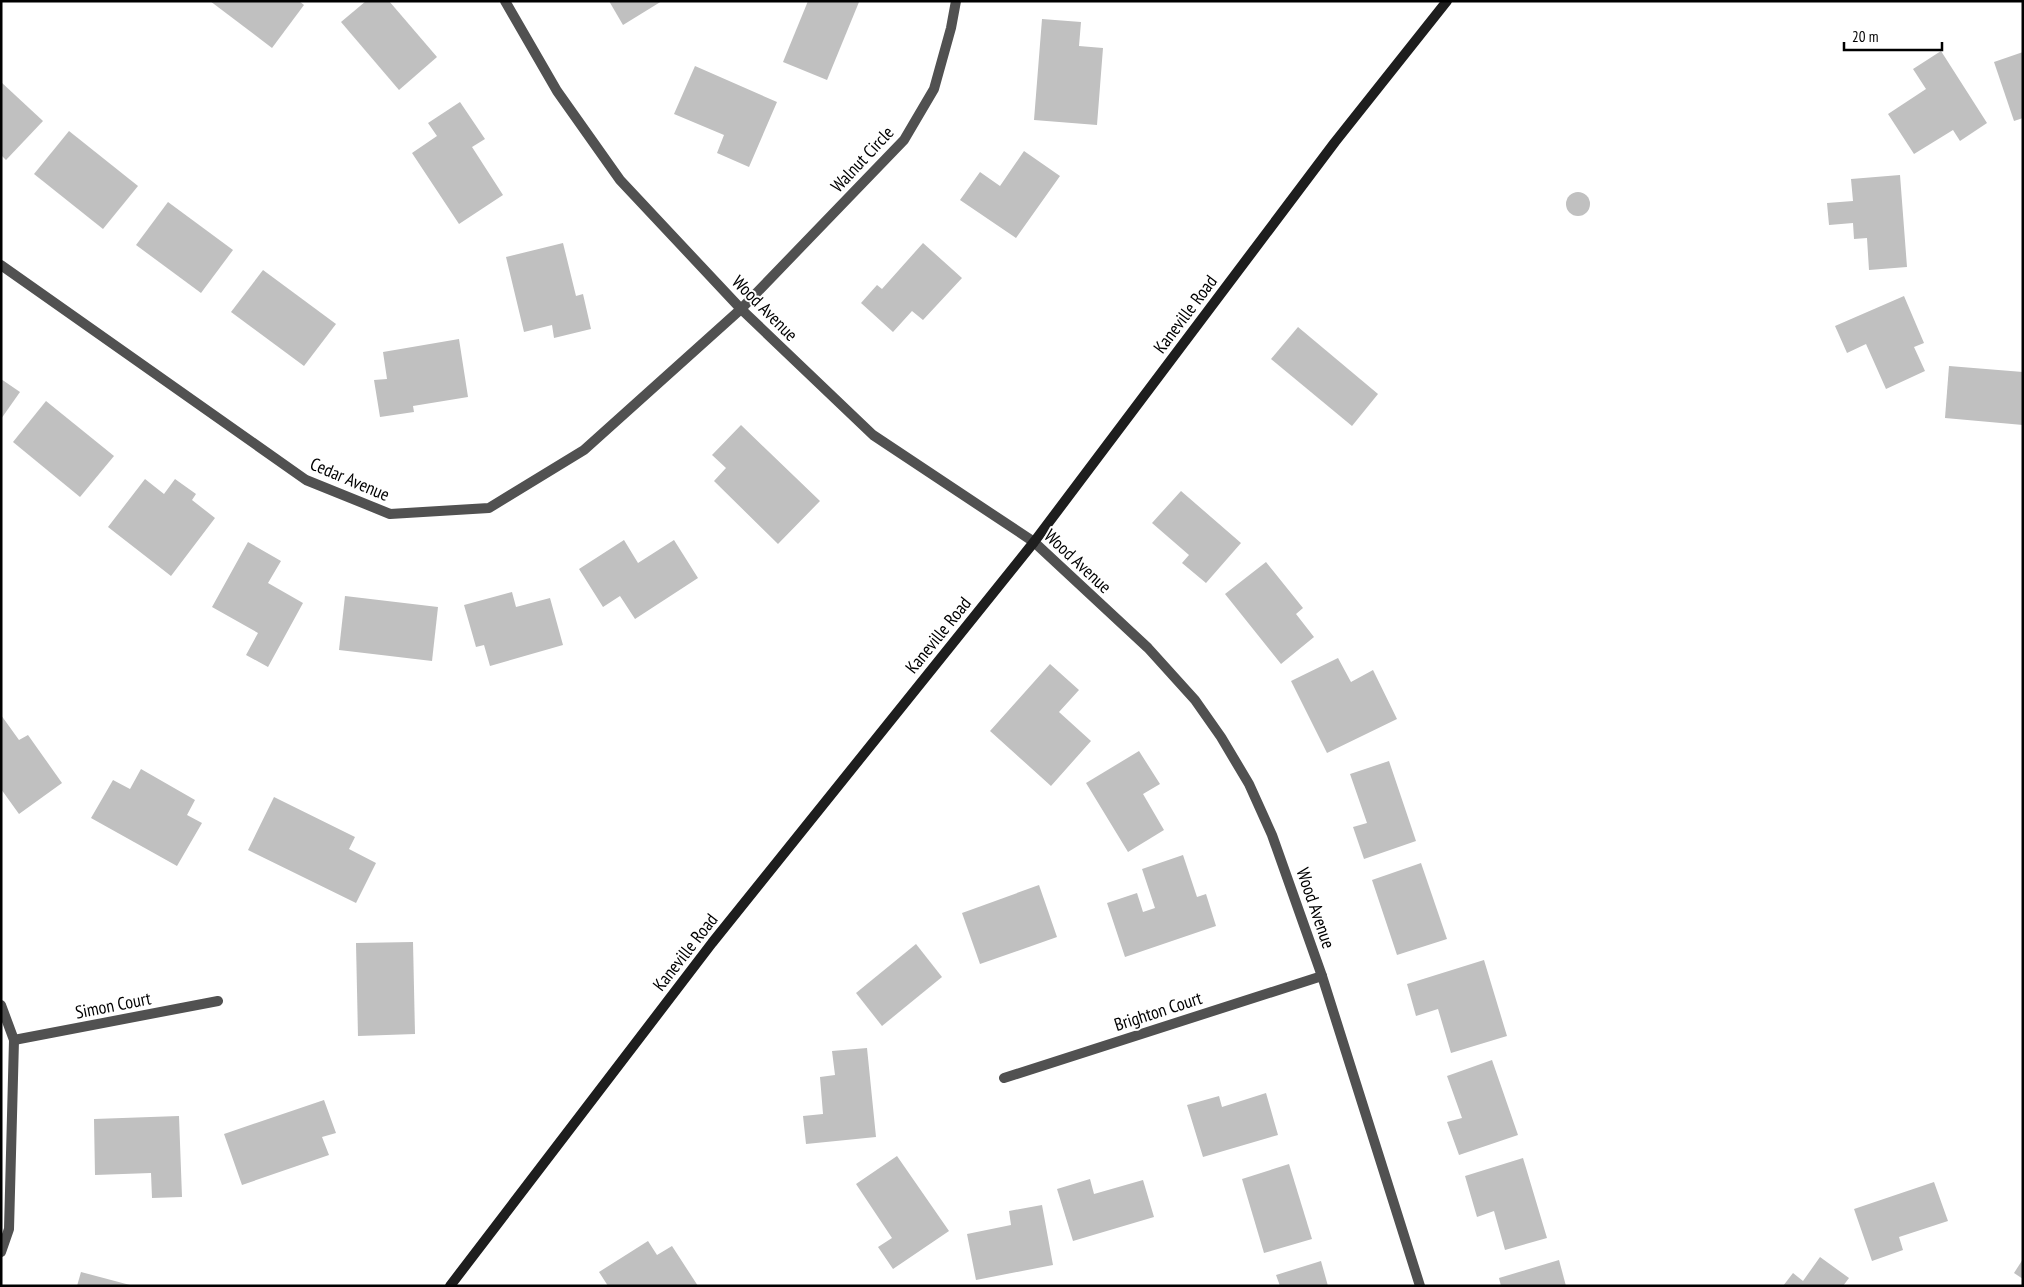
<svg xmlns="http://www.w3.org/2000/svg" width="2024" height="1287" viewBox="0 0 2024 1287" font-family="'PT Sans Narrow',sans-serif">
<style>
.building{fill:#c0c0c0}
.lines{fill:none;stroke-linecap:round;stroke-linejoin:round}
.street{stroke:#515151;stroke-width:10}
.secondary{stroke:#1e1e1e;stroke-width:10}
.labels{text-anchor:middle;dominant-baseline:central;stroke-width:4;stroke-linejoin:round;paint-order:stroke}
.street-label{font-size:18px;fill:#000;stroke:#fff}
</style>
<rect width="100%" height="100%" fill="#fff"/>
<g class="building">
<path d="M 210,1 L 299,1 L 304,5 L 272,48 Z"/>
<path d="M 366,1 L 389,1 L 437,57 L 399,90 L 341,22 Z"/>
<path d="M 609,1 L 662,1 L 623,25 Z"/>
<path d="M 808,1 L 859,2 L 827,80 L 783,62 Z"/>
<path d="M 1042,19 L 1081,22 L 1079,46 L 1103,48 L 1097,125 L 1034,120 Z"/>
<path d="M 1941,51 L 1987,123 L 1960,141 L 1953,130 L 1914,154 L 1888,114 L 1926,89 L 1913,69 Z"/>
<path d="M 2023,52 L 2023,118 L 2014,121 L 1994,62 Z"/>
<path d="M 695,66 L 777,102 L 749,167 L 717,153 L 724,135 L 674,114 Z"/>
<path d="M 1,82 L 43,121 L 6,160 L 1,155 Z"/>
<path d="M 460,102 L 485,139 L 472,147 L 503,195 L 459,224 L 412,153 L 437,136 L 428,123 Z"/>
<path d="M 69,131 L 138,186 L 103,229 L 34,174 Z"/>
<path d="M 1024,151 L 1060,176 L 1016,238 L 960,200 L 980,172 L 1000,186 Z"/>
<path d="M 1900,175 L 1907,267 L 1869,270 L 1867,238 L 1854,239 L 1853,223 L 1829,225 L 1827,203 L 1853,201 L 1851,179 Z"/>
<circle cx="1578" cy="204" r="12"/>
<path d="M 168,202 L 233,250 L 201,293 L 136,245 Z"/>
<path d="M 563,243 L 576,296 L 583,294 L 591,329 L 554,338 L 552,325 L 524,332 L 506,257 Z"/>
<path d="M 923,243 L 962,278 L 923,320 L 912,311 L 893,332 L 861,303 L 877,285 L 882,289 Z"/>
<path d="M 263,270 L 336,324 L 304,366 L 231,312 Z"/>
<path d="M 1904,296 L 1924,343 L 1914,347 L 1925,371 L 1886,389 L 1866,344 L 1847,353 L 1835,326 Z"/>
<path d="M 1298,327 L 1378,394 L 1352,426 L 1271,359 Z"/>
<path d="M 459,339 L 468,397 L 413,406 L 414,412 L 380,417 L 374,380 L 387,379 L 383,352 Z"/>
<path d="M 1949,366 L 2023,372 L 2023,425 L 1945,418 Z"/>
<path d="M 1,379 L 20,392 L 1,419 Z"/>
<path d="M 46,401 L 114,456 L 80,497 L 13,442 Z"/>
<path d="M 741,425 L 820,501 L 778,544 L 714,481 L 726,468 L 712,455 Z"/>
<path d="M 145,479 L 164,494 L 175,479 L 196,494 L 192,500 L 215,518 L 171,576 L 108,527 Z"/>
<path d="M 1181,491 L 1241,543 L 1206,583 L 1182,563 L 1189,555 L 1152,523 Z"/>
<path d="M 624,540 L 638,563 L 674,540 L 698,578 L 635,619 L 620,596 L 603,607 L 579,569 Z"/>
<path d="M 248,542 L 281,561 L 268,583 L 303,603 L 268,667 L 246,655 L 258,633 L 212,607 Z"/>
<path d="M 1266,562 L 1303,608 L 1296,614 L 1314,637 L 1281,664 L 1225,594 Z"/>
<path d="M 512,592 L 516,607 L 550,598 L 563,645 L 490,666 L 484,645 L 476,647 L 464,605 Z"/>
<path d="M 345,596 L 438,607 L 432,661 L 339,650 Z"/>
<path d="M 1338,658 L 1351,682 L 1373,670 L 1397,719 L 1327,753 L 1291,681 Z"/>
<path d="M 1050,664 L 1079,690 L 1059,712 L 1091,741 L 1051,786 L 990,731 Z"/>
<path d="M 1,715 L 19,740 L 28,735 L 62,783 L 19,814 L 1,789 Z"/>
<path d="M 1139,751 L 1160,784 L 1143,794 L 1164,830 L 1128,852 L 1086,783 Z"/>
<path d="M 1389,761 L 1416,841 L 1364,859 L 1353,827 L 1367,823 L 1350,774 Z"/>
<path d="M 141,769 L 195,800 L 187,815 L 202,823 L 177,866 L 91,818 L 113,780 L 130,789 Z"/>
<path d="M 274,797 L 355,837 L 349,849 L 376,863 L 356,903 L 248,850 Z"/>
<path d="M 1183,855 L 1197,897 L 1206,894 L 1216,926 L 1125,957 L 1107,903 L 1137,893 L 1143,912 L 1155,908 L 1142,869 Z"/>
<path d="M 1421,863 L 1447,939 L 1397,955 L 1372,880 Z"/>
<path d="M 1039,885 L 1057,937 L 980,964 L 962,913 Z"/>
<path d="M 413,942 L 415,1034 L 358,1036 L 356,943 Z"/>
<path d="M 916,944 L 942,977 L 882,1026 L 856,993 Z"/>
<path d="M 1484,960 L 1507,1036 L 1451,1053 L 1438,1009 L 1416,1016 L 1407,984 Z"/>
<path d="M 867,1048 L 876,1137 L 806,1144 L 803,1116 L 823,1114 L 820,1077 L 835,1075 L 832,1051 Z"/>
<path d="M 1492,1060 L 1518,1135 L 1459,1155 L 1447,1122 L 1462,1118 L 1447,1076 Z"/>
<path d="M 1266,1093 L 1278,1135 L 1203,1157 L 1187,1105 L 1219,1096 L 1222,1107 Z"/>
<path d="M 324,1100 L 336,1133 L 322,1137 L 329,1155 L 242,1185 L 224,1134 Z"/>
<path d="M 179,1116 L 182,1197 L 152,1198 L 151,1173 L 95,1175 L 94,1119 Z"/>
<path d="M 897,1156 L 949,1231 L 893,1269 L 878,1247 L 892,1238 L 856,1184 Z"/>
<path d="M 1523,1158 L 1547,1238 L 1505,1250 L 1494,1211 L 1477,1217 L 1465,1176 Z"/>
<path d="M 1289,1164 L 1312,1239 L 1264,1253 L 1242,1179 Z"/>
<path d="M 1090,1179 L 1094,1194 L 1143,1180 L 1154,1217 L 1073,1241 L 1057,1189 Z"/>
<path d="M 1934,1182 L 1948,1221 L 1899,1237 L 1903,1250 L 1872,1261 L 1854,1209 Z"/>
<path d="M 1042,1205 L 1053,1265 L 976,1280 L 967,1234 L 1011,1225 L 1009,1211 Z"/>
<path d="M 648,1241 L 657,1255 L 672,1246 L 698,1286 L 608,1286 L 599,1272 Z"/>
<path d="M 1820,1257 L 1849,1278 L 1843,1286 L 1783,1286 L 1793,1273 L 1803,1281 Z"/>
<path d="M 2023,1259 L 2023,1279 L 2014,1273 Z"/>
<path d="M 1559,1260 L 1566,1286 L 1501,1286 L 1499,1278 Z"/>
<path d="M 1321,1261 L 1328,1286 L 1280,1286 L 1276,1275 Z"/>
<path d="M 81,1272 L 130,1285 L 130,1286 L 77,1286 Z"/>
</g>
<g class="lines">
<g class="street">
<path d="M 505,1 L 557,91 L 620,180 L 741,309 L 873,435 L 1034,542 L 1148,648 L 1195,700 L 1221,737 L 1249,784 L 1272,835 L 1322,976 L 1420,1286"/>
<path d="M 1,265 L 306,480 L 390,514 L 489,508 L 584,450 L 741,309 L 904,140 L 934,89 L 951,28 L 956,1"/>
<path d="M 1,1005 L 14,1040 L 9,1229 L 1,1252"/>
<path d="M 14,1040 L 218,1001"/>
<path d="M 1004,1078 L 1322,976"/>
</g>
<path class="secondary" d="M 450,1286 L 712,943 L 1034,542 L 1335,142 L 1447,1"/>
</g>
<g class="labels">
<g class="street-label">
<text transform="translate(862 159) rotate(-47)">Walnut Circle</text>
<text transform="translate(765 308) rotate(45)">Wood Avenue</text>
<text transform="translate(1185 314) rotate(-53)">Kaneville Road</text>
<text transform="translate(350 479) rotate(23)">Cedar Avenue</text>
<text transform="translate(1078 561) rotate(43)">Wood Avenue</text>
<text transform="translate(938 635) rotate(-51)">Kaneville Road</text>
<text transform="translate(1316 908) rotate(71)">Wood Avenue</text>
<text transform="translate(685 952) rotate(-52)">Kaneville Road</text>
<text transform="translate(113 1005) rotate(-11)">Simon Court</text>
<text transform="translate(1158 1011) rotate(-18)">Brighton Court</text>
</g>
</g>
<rect width="2024" height="1287" fill="none" stroke="#000000" stroke-width="5"/>
<path d="M1844 42v8h98v-8" fill="none" stroke="#000000" stroke-width="2.5"/>
<text x="1852" y="42" font-size="15" fill="#000000" stroke="#ffffff" stroke-width="4" paint-order="stroke">20 m</text>
</svg>
